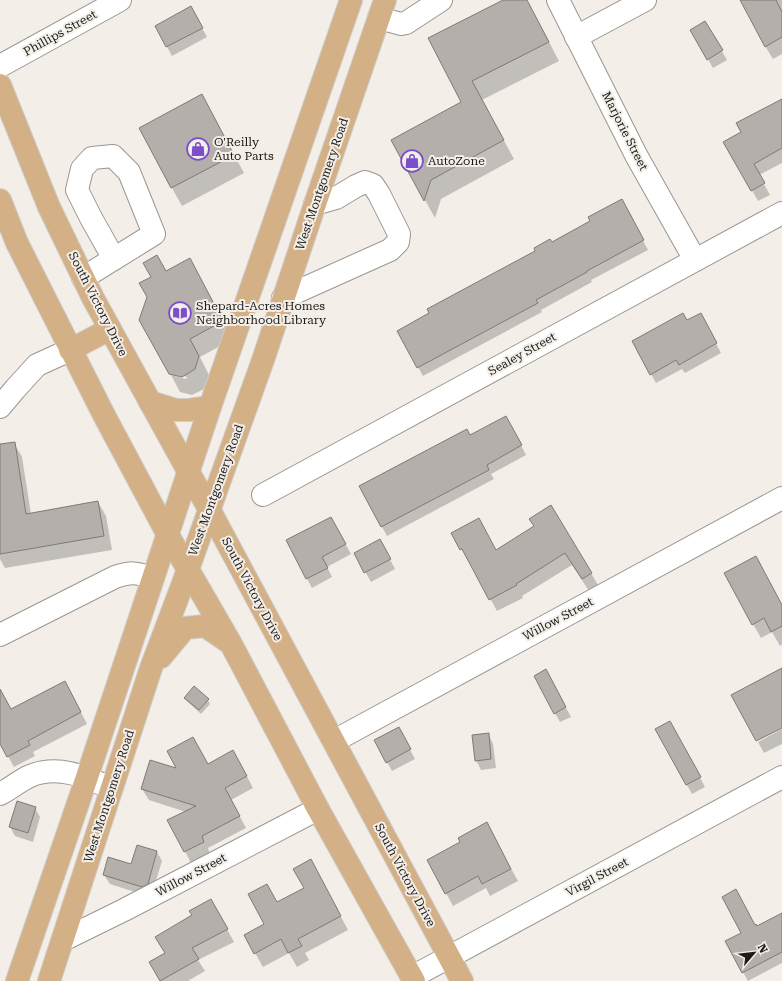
<svg xmlns="http://www.w3.org/2000/svg" width="782" height="981" viewBox="0 0 782 981" font-family="'Roboto Serif',serif">
<style>
.shadow{fill:#0003}
.building{fill:#b4afaa;stroke:#7e7a75}
.lines{fill:none;stroke-linecap:round;stroke-linejoin:round}
.minor-casing{stroke:#9b9691;stroke-width:24}
.major-casing{stroke:#cdcdcc;stroke-width:24}
.minor{stroke:#fff;stroke-width:22}
.major{stroke:#d3b085;stroke-width:22}
.labels{text-anchor:middle;dominant-baseline:central;stroke-width:4;stroke-linejoin:round;paint-order:stroke}
.street-label{font-size:12px;fill:#1d1b19;stroke:#f3eee8}
.poi-label{font-size:12px;fill:#1d1b19;stroke:#f3eee8;text-anchor:start}
</style>
<rect width="100%" height="100%" fill="#f3eee8"/>
<g class="shadow">
<path d="M 505,0 L 527,0 L 559,61 L 482,100 L 514,159 L 441,199 L 435,218 L 392,141 L 463,102 Z"/>
<path d="M 746,0 L 782,0 L 782,54 L 773,59 L 765,46 Z"/>
<path d="M 196,17 L 207,37 L 172,56 L 156,26 Z"/>
<path d="M 705,22 L 727,60 L 713,68 L 691,30 Z"/>
<path d="M 782,100 L 782,163 L 759,175 L 770,195 L 758,201 L 725,142 L 742,132 Z"/>
<path d="M 212,114 L 244,173 L 182,206 L 172,188 Z"/>
<path d="M 627,210 L 648,250 L 591,280 L 592,282 L 541,310 L 542,312 L 423,376 L 398,331 Z"/>
<path d="M 166,272 L 200,278 L 233,339 L 200,357 L 209,375 L 206,388 L 192,395 L 180,392 L 171,375 L 186,379 L 187,377 L 169,373 Z"/>
<path d="M 687,322 L 706,324 L 721,353 L 685,373 L 682,369 L 656,383 L 651,374 Z"/>
<path d="M 506,417 L 526,455 L 491,474 L 494,479 L 387,536 L 360,487 L 470,437 Z"/>
<path d="M 14,443 L 22,457 L 31,514 L 98,502 L 106,516 L 112,550 L 5,568 L 0,559 L 0,445 Z"/>
<path d="M 331,518 L 351,554 L 327,567 L 332,577 L 312,588 L 287,541 Z"/>
<path d="M 535,527 L 591,573 L 598,585 L 589,591 L 572,565 L 522,596 L 523,598 L 497,611 L 469,560 L 468,561 L 453,534 L 496,551 Z"/>
<path d="M 385,550 L 395,569 L 371,582 L 355,554 Z"/>
<path d="M 782,606 L 782,644 L 780,646 L 772,632 L 761,638 L 753,624 Z"/>
<path d="M 551,680 L 571,717 L 560,722 L 555,713 Z"/>
<path d="M 0,693 L 11,711 L 71,693 L 87,724 L 33,752 L 35,756 L 14,767 L 0,742 Z"/>
<path d="M 185,698 L 208,700 L 210,704 L 201,714 L 188,702 Z"/>
<path d="M 782,729 L 782,744 L 764,753 L 758,742 Z"/>
<path d="M 656,730 L 675,731 L 705,787 L 692,794 Z"/>
<path d="M 488,734 L 493,744 L 496,768 L 481,770 L 476,760 Z"/>
<path d="M 404,738 L 415,759 L 392,771 L 387,762 Z"/>
<path d="M 240,763 L 253,788 L 231,800 L 246,828 L 208,848 L 210,854 L 191,863 L 169,820 L 186,812 L 149,800 L 142,789 L 178,769 L 208,765 Z"/>
<path d="M 35,808 L 40,817 L 33,842 L 15,836 L 10,827 Z"/>
<path d="M 493,836 L 518,881 L 490,896 L 486,888 L 453,906 L 428,860 Z"/>
<path d="M 138,846 L 157,852 L 162,861 L 152,893 L 147,896 L 110,884 L 104,875 L 132,866 Z"/>
<path d="M 319,875 L 348,930 L 305,953 L 309,960 L 297,967 L 289,953 L 263,967 L 245,935 L 265,924 L 277,903 L 305,888 Z"/>
<path d="M 218,912 L 234,942 L 198,960 L 205,971 L 188,981 L 161,981 L 150,963 L 166,954 Z"/>
<path d="M 782,914 L 782,963 L 748,981 L 743,972 L 755,926 L 757,928 Z"/>
</g>
<g class="building">
<path d="M 503,0 L 527,0 L 549,42 L 472,81 L 504,140 L 431,180 L 424,201 L 391,140 L 461,102 L 428,38 Z"/>
<path d="M 740,0 L 776,0 L 782,12 L 782,37 L 765,47 Z"/>
<path d="M 191,6 L 203,28 L 166,47 L 155,26 Z"/>
<path d="M 705,21 L 723,50 L 707,60 L 690,30 Z"/>
<path d="M 202,94 L 234,155 L 171,188 L 139,128 Z"/>
<path d="M 782,99 L 782,148 L 754,164 L 765,183 L 751,191 L 723,142 L 741,132 L 736,123 Z"/>
<path d="M 622,199 L 644,240 L 587,271 L 587,272 L 536,300 L 538,303 L 417,368 L 397,331 L 429,313 L 427,309 L 535,251 L 534,248 L 550,239 L 552,242 L 590,221 L 588,217 Z"/>
<path d="M 157,255 L 166,271 L 190,258 L 223,321 L 190,339 L 199,356 L 195,369 L 182,377 L 169,374 L 139,320 L 147,297 L 139,283 L 151,277 L 143,263 Z"/>
<path d="M 683,313 L 687,320 L 701,313 L 717,343 L 679,365 L 676,360 L 650,375 L 632,341 Z"/>
<path d="M 506,416 L 522,445 L 487,465 L 489,470 L 381,527 L 359,486 L 467,429 L 470,435 Z"/>
<path d="M 15,442 L 26,514 L 98,501 L 104,536 L 0,554 L 0,444 Z"/>
<path d="M 551,505 L 592,573 L 582,579 L 565,553 L 516,584 L 517,585 L 489,600 L 462,549 L 460,550 L 451,533 L 479,518 L 496,550 L 534,526 L 529,519 Z"/>
<path d="M 331,517 L 346,544 L 322,557 L 328,568 L 306,579 L 286,540 Z"/>
<path d="M 380,539 L 391,559 L 364,573 L 354,553 Z"/>
<path d="M 756,556 L 782,605 L 782,626 L 771,632 L 764,618 L 752,625 L 724,573 Z"/>
<path d="M 782,668 L 782,728 L 756,741 L 731,695 Z"/>
<path d="M 546,669 L 566,707 L 554,714 L 534,676 Z"/>
<path d="M 65,681 L 81,712 L 28,741 L 30,745 L 7,757 L 0,744 L 0,689 L 11,709 Z"/>
<path d="M 194,686 L 209,699 L 199,710 L 184,698 Z"/>
<path d="M 670,721 L 701,777 L 686,785 L 655,729 Z"/>
<path d="M 399,727 L 411,749 L 386,763 L 374,740 Z"/>
<path d="M 489,733 L 491,759 L 475,761 L 472,735 Z"/>
<path d="M 193,737 L 208,764 L 233,750 L 247,776 L 225,788 L 240,816 L 202,836 L 204,842 L 184,852 L 167,820 L 196,806 L 141,789 L 150,760 L 176,768 L 167,751 Z"/>
<path d="M 17,801 L 36,807 L 28,833 L 9,827 Z"/>
<path d="M 487,822 L 511,869 L 482,884 L 478,876 L 445,894 L 427,860 L 460,842 L 458,838 Z"/>
<path d="M 137,845 L 157,851 L 148,884 L 142,887 L 103,875 L 108,857 L 131,864 Z"/>
<path d="M 311,859 L 341,916 L 298,939 L 302,946 L 288,953 L 281,939 L 254,954 L 244,935 L 264,924 L 248,894 L 267,884 L 277,902 L 304,888 L 293,869 Z"/>
<path d="M 736,889 L 755,925 L 756,924 L 757,926 L 782,913 L 782,952 L 742,973 L 725,941 L 741,933 L 722,897 Z"/>
<path d="M 211,899 L 228,929 L 192,948 L 199,959 L 160,981 L 149,962 L 165,953 L 155,937 L 192,915 L 189,911 Z"/>
</g>
<g class="lines">
<g class="minor-casing">
<g id="minor">
<path d="M 558,0 L 636,155 L 695,260"/>
<path d="M 379,18 L 401,24 L 406,23 L 441,0"/>
<path d="M 576,37 L 645,0"/>
<path d="M 0,66 L 120,0"/>
<path d="M 83,278 L 154,234 L 129,172 L 113,156 L 92,158 L 82,169 L 77,190 L 91,218 L 114,259"/>
<path d="M 283,298 L 390,250 L 398,242 L 399,234 L 379,194 L 373,185 L 365,182 L 356,186 L 336,198 L 315,204"/>
<path d="M 0,407 L 16,388 L 37,365 L 70,350"/>
<path d="M 263,495 L 782,213"/>
<path d="M 0,635 L 115,577 C 131,572 136,572 152,578"/>
<path d="M 334,741 L 782,498"/>
<path d="M 0,794 C 10,789 19,781 30,776 C 58,764 86,777 111,788"/>
<path d="M 63,940 L 124,910 L 318,809"/>
<path d="M 412,977 L 782,777"/>
</g>
</g>
<g class="major-casing">
<g id="major">
<path d="M 0,85 L 49,207 L 93,298 L 209,509 L 462,981"/>
<path d="M 0,200 L 17,243 L 105,417 L 168,535 L 230,642 L 318,809 L 414,981"/>
<path d="M 70,350 L 110,329"/>
<path d="M 150,402 L 176,410 L 189,410 L 210,407"/>
<path d="M 161,657 L 185,628 L 205,626 L 227,641"/>
<path d="M 17,981 L 87,777 L 210,407 L 351,0"/>
<path d="M 49,981 L 151,668 L 182,586 L 263,360 L 315,204 L 385,0"/>
</g>
</g>
<use href="#minor" class="minor"/>
<use href="#major" class="major"/>
</g>
<defs>
<g id="shop-ring" transform="scale(1.15)"><circle r="9.5" fill="#f3eee8" stroke="#7b4fc8" stroke-width="1.5"/><path d="M-5-2.5h2.3a2.7 3.5 0 0 1 5.4 0H5L5.5 6h-11ZM-1.5-2.5h3a1.5 2.3 0 0 0-3 0Z" fill="#7b4fc8"/></g>
<g id="library-ring" transform="scale(1.15)"><circle r="9.5" fill="#f3eee8" stroke="#7b4fc8" stroke-width="1.5"/><path d="M-6-4Q-3-5.5-.7-3.5V5Q-3 3-6 4ZM6-4Q3-5.5 .7-3.5V5Q3 3 6 4Z" fill="#7b4fc8"/></g>
</defs>
<g fill-rule="evenodd">
<use href="#shop-ring" x="198" y="149"/>
<use href="#shop-ring" x="412" y="161"/>
<use href="#library-ring" x="180" y="313"/>
</g>
<g class="labels">
<g class="street-label">
<text transform="translate(60 33) rotate(-29)">Phillips Street</text>
<text transform="translate(625 131) rotate(63)">Marjorie Street</text>
<text transform="translate(322 184) rotate(-71)">West Montgomery Road</text>
<text transform="translate(98 304) rotate(63)">South Victory Drive</text>
<text transform="translate(522 354) rotate(-29)">Sealey Street</text>
<text transform="translate(216 490) rotate(-70)">West Montgomery Road</text>
<text transform="translate(252 589) rotate(62)">South Victory Drive</text>
<text transform="translate(558 619) rotate(-28)">Willow Street</text>
<text transform="translate(109 796) rotate(-72)">West Montgomery Road</text>
<text transform="translate(191 875) rotate(-28)">Willow Street</text>
<text transform="translate(405 875) rotate(62)">South Victory Drive</text>
<text transform="translate(597 877) rotate(-28)">Virgil Street</text>
</g>
<g class="poi-label">
<text x="214" y="142">O'Reilly<tspan x="214" dy="14">Auto Parts</tspan></text>
<text x="428" y="161">AutoZone</text>
<text x="196" y="306">Shepard-Acres Homes<tspan x="196" dy="14">Neighborhood Library</tspan></text>
</g>
</g>
<g transform="translate(754 953) rotate(62)" stroke="#f3eee8" stroke-width="3" paint-order="stroke">
<path d="M0-3L7 15L0 10L-7 15Z" fill="#1d1b19"/>
<text y="-6" font-size="11" font-weight="bold" text-anchor="middle" fill="#1d1b19">N</text>
</g>
</svg>
